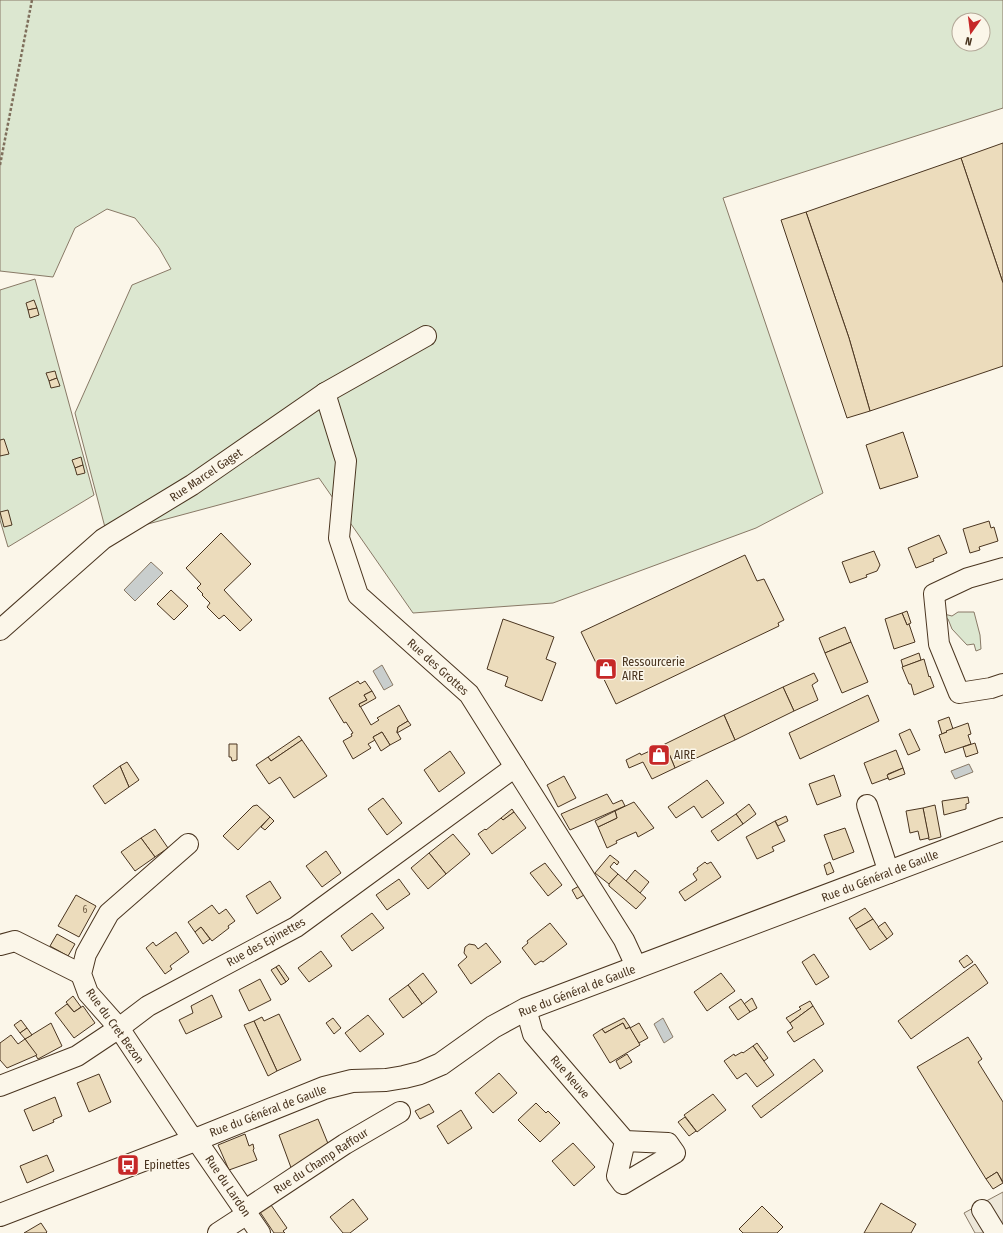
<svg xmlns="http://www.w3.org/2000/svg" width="1003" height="1233" viewBox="0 0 1003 1233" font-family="'Fira Sans Condensed',sans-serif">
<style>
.green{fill:#dce7d0;stroke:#887966;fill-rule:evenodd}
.parking{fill:#ede7d9;stroke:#887966}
.water{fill:#c9cecd;stroke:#887966}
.building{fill:#ecdcbc;stroke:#4a3520}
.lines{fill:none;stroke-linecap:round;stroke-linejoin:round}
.minor-casing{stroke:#4a3520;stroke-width:22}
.major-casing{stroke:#4a3520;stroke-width:24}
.path{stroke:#7f6f5c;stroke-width:2.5;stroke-dasharray:3 2;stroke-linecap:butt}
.minor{stroke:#fbf6e9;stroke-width:20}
.major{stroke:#fbf6e9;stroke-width:22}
.labels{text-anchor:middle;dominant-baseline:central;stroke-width:3;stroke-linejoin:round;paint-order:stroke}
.number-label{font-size:10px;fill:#725f47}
.street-label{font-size:12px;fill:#4a3520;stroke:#fbf6e9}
.poi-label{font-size:12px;fill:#4a3520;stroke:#fbf6e9;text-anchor:start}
</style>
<rect width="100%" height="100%" fill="#fbf6e9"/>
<g class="green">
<path d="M 0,0 L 1003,0 L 1003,108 L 723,198 L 823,493 L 756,528 L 553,603 L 413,613 L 319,478 L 107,535 L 75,413 L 132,285 L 171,269 L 159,248 L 135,218 L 107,209 L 75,228 L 53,277 L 0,271 ZM 959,20 L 983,20 L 983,44 L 959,44 Z"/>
<path d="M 35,279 L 94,495 L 8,547 L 0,520 L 0,290 Z"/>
<path d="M 958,612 L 974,612 L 980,635 L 981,649 L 976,651 L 974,644 L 967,645 L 952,629 L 948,619 L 942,617 L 940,613 L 952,616 Z"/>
</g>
<path class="parking" d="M 1003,1192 L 1003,1233 L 975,1233 L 964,1213 Z"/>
<g class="water">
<path d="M 151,562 L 163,573 L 135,601 L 124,590 Z"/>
<path d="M 382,665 L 393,685 L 384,690 L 373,671 Z"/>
<path d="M 969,764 L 973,772 L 955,779 L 951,771 Z"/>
<path d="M 663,1018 L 673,1037 L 664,1043 L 654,1024 Z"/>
</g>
<g class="building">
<path d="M 1003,143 L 1003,283 L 961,158 Z"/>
<path d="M 961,158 L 1003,283 L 1003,366 L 870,411 L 849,338 L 806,212 Z"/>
<path d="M 806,212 L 849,338 L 870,411 L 847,418 L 781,220 Z"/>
<path d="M 34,300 L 37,308 L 28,310 L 26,303 Z"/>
<path d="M 37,308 L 39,315 L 30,318 L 28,310 Z"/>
<path d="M 55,371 L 57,378 L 49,381 L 46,373 Z"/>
<path d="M 57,378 L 60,386 L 51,388 L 49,381 Z"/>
<path d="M 903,432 L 918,477 L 880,489 L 866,445 Z"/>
<path d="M 4,439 L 9,454 L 0,456 L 0,440 Z"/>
<path d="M 81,457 L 83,465 L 75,468 L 72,460 Z"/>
<path d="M 83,465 L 85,473 L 77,475 L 75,468 Z"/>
<path d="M 8,510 L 12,525 L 4,527 L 0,512 Z"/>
<path d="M 989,521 L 991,528 L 994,527 L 998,541 L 979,547 L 980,550 L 970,553 L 963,529 Z"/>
<path d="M 221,533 L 251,564 L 224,590 L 252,620 L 240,631 L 224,615 L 219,619 L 207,607 L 210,603 L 202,595 L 203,594 L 197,588 L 201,584 L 186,568 Z"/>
<path d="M 939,535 L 947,553 L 933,559 L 934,561 L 916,568 L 908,548 Z"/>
<path d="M 874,551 L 880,565 L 877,571 L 866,575 L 867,577 L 850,583 L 842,562 Z"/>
<path d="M 745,555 L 757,581 L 764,579 L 784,620 L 778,623 L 779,626 L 616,704 L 581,632 Z"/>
<path d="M 171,590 L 188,606 L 174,620 L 157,604 Z"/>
<path d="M 907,611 L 911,623 L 907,625 L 902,613 Z"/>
<path d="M 902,613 L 907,625 L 909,624 L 915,642 L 894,649 L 885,619 Z"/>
<path d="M 503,619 L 554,637 L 546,659 L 556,663 L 542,701 L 505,686 L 508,677 L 487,669 Z"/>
<path d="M 845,627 L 851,642 L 825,653 L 819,638 Z"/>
<path d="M 851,642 L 868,682 L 842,693 L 825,653 Z"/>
<path d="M 919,653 L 921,660 L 903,667 L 901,660 Z"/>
<path d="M 924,659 L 929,677 L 930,676 L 934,687 L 914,695 L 911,684 L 909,684 L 902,667 Z"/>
<path d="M 814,673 L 818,681 L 812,685 L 818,700 L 794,711 L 783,687 Z"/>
<path d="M 358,681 L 360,684 L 365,681 L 372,691 L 364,695 L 367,700 L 359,704 L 371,725 L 379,720 L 377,718 L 399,705 L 408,721 L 398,727 L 397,732 L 401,739 L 390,745 L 382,732 L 373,737 L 375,740 L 368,744 L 371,748 L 353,759 L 343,741 L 352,736 L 351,734 L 353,733 L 346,722 L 344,723 L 329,698 Z"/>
<path d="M 783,687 L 794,711 L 735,740 L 724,715 Z"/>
<path d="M 372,691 L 376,698 L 360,707 L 359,704 L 367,700 L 364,695 Z"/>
<path d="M 868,695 L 879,721 L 800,759 L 789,733 Z"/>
<path d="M 724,715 L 735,740 L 675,768 L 665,744 Z"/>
<path d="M 949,717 L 953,729 L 942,734 L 938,721 Z"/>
<path d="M 408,721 L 411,725 L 397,733 L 398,727 Z"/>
<path d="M 968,723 L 971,734 L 968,735 L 971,744 L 945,753 L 939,735 L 947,732 L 946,731 Z"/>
<path d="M 910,729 L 920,750 L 908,755 L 899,734 Z"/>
<path d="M 382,732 L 390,745 L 381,751 L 373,737 Z"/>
<path d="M 299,736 L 302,740 L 271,761 L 268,757 Z"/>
<path d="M 302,740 L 327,776 L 294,798 L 280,777 L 269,784 L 256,765 L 268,757 L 271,761 Z"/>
<path d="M 975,743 L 978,753 L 966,757 L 963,747 Z"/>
<path d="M 229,744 L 237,744 L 237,760 L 232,761 L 231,757 L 229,757 Z"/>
<path d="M 665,744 L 675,768 L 652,779 L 643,762 L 629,768 L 626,760 L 640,753 L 641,755 Z"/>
<path d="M 896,750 L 903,768 L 888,774 L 888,778 L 872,784 L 864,763 Z"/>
<path d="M 450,751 L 465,773 L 439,792 L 424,770 Z"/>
<path d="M 127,762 L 139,780 L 129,787 L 120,766 Z"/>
<path d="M 120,766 L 129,787 L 105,804 L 93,786 Z"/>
<path d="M 903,768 L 905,774 L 889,780 L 887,775 Z"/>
<path d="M 834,775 L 841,796 L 817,805 L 809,784 Z"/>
<path d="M 564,776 L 576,798 L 558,807 L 547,785 Z"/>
<path d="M 707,780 L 724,803 L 702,818 L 694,806 L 676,818 L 668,807 Z"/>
<path d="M 607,794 L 613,804 L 622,800 L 625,806 L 570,830 L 561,814 Z"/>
<path d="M 968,797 L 969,803 L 966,804 L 966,809 L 944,815 L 942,801 Z"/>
<path d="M 383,798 L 402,823 L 387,835 L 368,809 Z"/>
<path d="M 634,802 L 654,828 L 638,837 L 636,832 L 616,841 L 617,843 L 607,848 L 598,827 L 617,818 L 615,811 Z"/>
<path d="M 749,804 L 756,814 L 743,824 L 736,814 Z"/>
<path d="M 257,805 L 270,817 L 238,850 L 223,836 L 253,806 Z"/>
<path d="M 935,805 L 941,837 L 929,840 L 923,808 Z"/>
<path d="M 923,808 L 929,838 L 920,840 L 918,831 L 910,833 L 906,811 Z"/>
<path d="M 512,809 L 514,812 L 503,820 L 501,818 Z"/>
<path d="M 615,811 L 617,818 L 598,827 L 595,821 Z"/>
<path d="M 514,812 L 526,828 L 492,854 L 478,834 L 485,829 L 486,830 L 501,818 L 503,820 Z"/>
<path d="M 736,814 L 743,824 L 718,841 L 711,831 Z"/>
<path d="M 786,816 L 788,821 L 778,826 L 775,821 Z"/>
<path d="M 270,817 L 274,821 L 265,830 L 261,827 Z"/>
<path d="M 775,821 L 785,841 L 772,847 L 774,851 L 757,859 L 746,837 Z"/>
<path d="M 845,828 L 854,852 L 833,860 L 824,835 Z"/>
<path d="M 155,829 L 168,848 L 155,857 L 141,838 Z"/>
<path d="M 453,834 L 470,854 L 446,874 L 429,853 Z"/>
<path d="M 141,838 L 155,857 L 135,871 L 121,852 Z"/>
<path d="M 326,851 L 341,873 L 322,887 L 306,866 Z"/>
<path d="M 429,853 L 446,874 L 428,889 L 411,868 Z"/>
<path d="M 610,855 L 619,862 L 617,865 L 614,862 L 610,867 L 618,874 L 609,884 L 595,873 Z"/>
<path d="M 705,862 L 707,864 L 711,862 L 721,877 L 685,901 L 679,892 L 697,880 L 693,874 L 698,870 L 697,868 Z"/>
<path d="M 830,862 L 834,872 L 827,875 L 824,865 Z"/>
<path d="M 545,863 L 562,885 L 548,896 L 530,873 Z"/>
<path d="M 635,870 L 649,882 L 640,893 L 626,881 Z"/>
<path d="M 618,874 L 646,898 L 636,909 L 609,886 L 609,884 Z"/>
<path d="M 399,879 L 410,894 L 387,910 L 376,895 Z"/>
<path d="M 270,881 L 281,898 L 257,914 L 246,896 Z"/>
<path d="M 579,886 L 584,895 L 577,899 L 572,890 Z"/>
<path d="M 76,895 L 96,906 L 79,937 L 58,926 Z"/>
<path d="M 212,905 L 219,914 L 226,909 L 235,921 L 228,926 L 229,928 L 212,941 L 201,927 L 195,932 L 188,922 Z"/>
<path d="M 865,908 L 873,919 L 856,929 L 849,918 Z"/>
<path d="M 372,913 L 384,928 L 352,951 L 341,936 Z"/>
<path d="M 873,919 L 887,939 L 870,950 L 856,929 Z"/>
<path d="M 885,922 L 893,934 L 887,939 L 878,927 Z"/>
<path d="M 550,923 L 567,944 L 543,962 L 541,961 L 535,965 L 522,948 L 528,943 L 527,941 Z"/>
<path d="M 201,927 L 210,939 L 203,944 L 195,932 Z"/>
<path d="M 176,932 L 189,952 L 170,966 L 172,969 L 165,974 L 146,948 L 153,942 L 156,946 Z"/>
<path d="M 57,934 L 75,944 L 68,956 L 50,946 Z"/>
<path d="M 486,943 L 501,962 L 471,984 L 458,965 L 467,957 L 464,953 L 465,947 L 469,944 L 475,945 L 478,949 Z"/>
<path d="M 321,951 L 332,966 L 309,982 L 298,968 Z"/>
<path d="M 814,954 L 829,977 L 816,985 L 802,962 Z"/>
<path d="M 967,955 L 973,962 L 964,968 L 959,961 Z"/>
<path d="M 975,964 L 988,983 L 911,1039 L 898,1021 Z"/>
<path d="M 279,965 L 289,979 L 286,982 L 276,967 Z"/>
<path d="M 276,967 L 286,982 L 281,985 L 271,970 Z"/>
<path d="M 423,973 L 437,992 L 422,1004 L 408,985 Z"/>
<path d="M 721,973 L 735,991 L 707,1011 L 694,992 Z"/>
<path d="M 260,979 L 271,1000 L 249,1011 L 239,990 Z"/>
<path d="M 408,985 L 422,1004 L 403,1018 L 389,999 Z"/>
<path d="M 212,995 L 222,1017 L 186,1034 L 179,1020 L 193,1013 L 191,1006 Z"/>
<path d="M 73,996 L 81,1007 L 74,1012 L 66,1002 Z"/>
<path d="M 752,998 L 757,1008 L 750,1012 L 744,1004 Z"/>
<path d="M 741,999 L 750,1012 L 738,1020 L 729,1007 Z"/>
<path d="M 810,1001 L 813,1006 L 790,1023 L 786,1018 L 801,1009 L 799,1007 Z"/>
<path d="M 67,1004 L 74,1012 L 83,1006 L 95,1023 L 74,1038 L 55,1013 Z"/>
<path d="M 813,1006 L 824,1024 L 794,1042 L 787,1032 L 793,1028 L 790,1023 Z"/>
<path d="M 279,1014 L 301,1060 L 277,1071 L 254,1021 L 262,1017 L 264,1021 Z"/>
<path d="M 368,1015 L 384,1034 L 360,1052 L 345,1033 Z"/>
<path d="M 333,1018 L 341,1028 L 334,1034 L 326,1023 Z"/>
<path d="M 624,1018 L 630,1027 L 626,1029 L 623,1023 L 605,1033 L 602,1029 Z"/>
<path d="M 21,1020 L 27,1028 L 20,1033 L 14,1025 Z"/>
<path d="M 254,1021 L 277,1071 L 268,1076 L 244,1025 Z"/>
<path d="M 51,1023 L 62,1046 L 38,1059 L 25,1039 Z"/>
<path d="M 623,1023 L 626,1029 L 630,1027 L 640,1045 L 610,1063 L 593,1035 L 602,1029 L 605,1033 Z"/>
<path d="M 639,1023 L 648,1038 L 639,1043 L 630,1028 Z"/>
<path d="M 27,1028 L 32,1035 L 25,1039 L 20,1033 Z"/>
<path d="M 11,1035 L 18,1044 L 25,1039 L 37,1055 L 7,1068 L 0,1060 L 0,1043 Z"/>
<path d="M 968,1037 L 982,1059 L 978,1062 L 1003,1102 L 1003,1182 L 997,1172 L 986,1179 L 917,1067 Z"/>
<path d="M 757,1043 L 768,1058 L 764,1061 L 753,1046 Z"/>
<path d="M 753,1046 L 774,1075 L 757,1087 L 746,1073 L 737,1079 L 724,1061 L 734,1054 L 735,1056 L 742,1052 L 743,1053 Z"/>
<path d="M 627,1054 L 632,1062 L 620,1069 L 616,1061 Z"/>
<path d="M 814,1059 L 823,1071 L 761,1118 L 752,1106 Z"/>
<path d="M 499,1073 L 517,1093 L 493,1113 L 475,1093 Z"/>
<path d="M 99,1074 L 111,1102 L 89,1112 L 77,1083 Z"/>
<path d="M 713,1094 L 726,1110 L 697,1132 L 684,1115 Z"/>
<path d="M 55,1097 L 62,1116 L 53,1120 L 54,1122 L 33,1131 L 24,1110 Z"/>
<path d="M 536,1103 L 546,1113 L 548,1111 L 560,1123 L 540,1142 L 518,1120 Z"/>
<path d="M 429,1104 L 434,1112 L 420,1119 L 415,1111 Z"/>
<path d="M 461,1110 L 472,1128 L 448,1144 L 437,1126 Z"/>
<path d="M 685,1117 L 696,1131 L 689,1136 L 678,1122 Z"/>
<path d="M 318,1119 L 329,1146 L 293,1173 L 279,1135 Z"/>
<path d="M 245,1134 L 249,1146 L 253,1144 L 254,1149 L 253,1150 L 257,1160 L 229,1170 L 218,1145 Z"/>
<path d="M 573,1143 L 595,1167 L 574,1186 L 552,1161 Z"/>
<path d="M 47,1155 L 54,1171 L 27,1183 L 20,1166 Z"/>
<path d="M 997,1172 L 1003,1183 L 993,1189 L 986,1179 Z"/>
<path d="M 353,1199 L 368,1219 L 350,1233 L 343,1233 L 330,1217 Z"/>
<path d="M 881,1203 L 916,1224 L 911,1233 L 864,1233 Z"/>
<path d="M 271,1205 L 287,1228 L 283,1231 L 285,1233 L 274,1233 L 258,1209 Z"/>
<path d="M 762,1206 L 783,1227 L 777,1233 L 743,1233 L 739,1229 Z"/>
<path d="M 41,1223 L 47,1232 L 46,1233 L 24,1233 Z"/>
</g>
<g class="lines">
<g class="minor-casing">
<g id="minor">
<path d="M 325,393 L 346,461 L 339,538 L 358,595 L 469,694 L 624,940 L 637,968"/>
<path d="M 1003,568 L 968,578 L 934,594 L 939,644 L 959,693 L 991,688 L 1003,684"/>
<path d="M 0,630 L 103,539 L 192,485 L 325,393 L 426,336"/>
<path d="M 867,805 L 889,873"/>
<path d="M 188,844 L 109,913 L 86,954 L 81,974 L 88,993 L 119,1028 L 188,1132 L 201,1147 L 260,1233"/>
<path d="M 0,945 L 15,941 L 81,974"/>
<path d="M 526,1009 L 533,1034 L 625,1141 L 668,1143 L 675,1153 L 623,1184 L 617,1176 L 625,1141"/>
<path d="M 0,1086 L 77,1056 L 119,1028 L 148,1006 L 296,927 L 515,767"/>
<path d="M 982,1210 L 996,1233"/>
<path d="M 218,1233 L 241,1218 L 250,1207 L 345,1144 L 400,1112"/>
</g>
</g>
<g class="major-casing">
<path id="major" d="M 0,1215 L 195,1140 L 324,1088 L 352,1081 L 386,1080 L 404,1077 L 420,1073 L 441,1064 L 493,1027 L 526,1009 L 1003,829"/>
</g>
<path class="path" d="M 0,165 L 32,0"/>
<use href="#minor" class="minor"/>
<use href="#major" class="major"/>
</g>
<defs>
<g id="shop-square" transform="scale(1.15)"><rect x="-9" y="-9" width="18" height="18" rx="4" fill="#c62828" stroke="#fbf6e9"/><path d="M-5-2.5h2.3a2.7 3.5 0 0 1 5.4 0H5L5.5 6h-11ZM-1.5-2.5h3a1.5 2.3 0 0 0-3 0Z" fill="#fff"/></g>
<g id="bus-square" transform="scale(1.15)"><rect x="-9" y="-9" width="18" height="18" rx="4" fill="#c62828" stroke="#fbf6e9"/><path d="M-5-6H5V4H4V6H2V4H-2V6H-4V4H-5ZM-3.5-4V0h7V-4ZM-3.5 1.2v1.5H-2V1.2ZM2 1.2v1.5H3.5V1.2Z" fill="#fff"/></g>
</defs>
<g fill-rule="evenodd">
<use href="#shop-square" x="606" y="669"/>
<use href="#shop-square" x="659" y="755"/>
<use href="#bus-square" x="128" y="1165"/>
</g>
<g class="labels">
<g class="number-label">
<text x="85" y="910">6</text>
</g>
<g class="street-label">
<text transform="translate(206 475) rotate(-34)">Rue Marcel Gaget</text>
<text transform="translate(438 667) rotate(42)">Rue des Grottes</text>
<text transform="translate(880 876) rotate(-21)">Rue du Général de Gaulle</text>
<text transform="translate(266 942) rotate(-29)">Rue des Epinettes</text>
<text transform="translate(577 991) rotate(-21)">Rue du Général de Gaulle</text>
<text transform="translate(115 1026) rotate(54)">Rue du Cret Bezon</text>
<text transform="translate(570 1077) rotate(49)">Rue Neuve</text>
<text transform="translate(268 1111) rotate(-21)">Rue du Général de Gaulle</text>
<text transform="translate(321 1161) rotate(-33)">Rue du Champ Raffour</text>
<text transform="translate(228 1186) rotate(56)">Rue du Lardon</text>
</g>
<g class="poi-label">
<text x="622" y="662">Ressourcerie<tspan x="622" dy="14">AIRE</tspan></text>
<text x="674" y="755">AIRE</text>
<text x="144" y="1165">Epinettes</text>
</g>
</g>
<g transform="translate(971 32) rotate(194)"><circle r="19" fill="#fbf6e9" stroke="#b4a999"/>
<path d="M0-3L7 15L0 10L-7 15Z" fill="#c62828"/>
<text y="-6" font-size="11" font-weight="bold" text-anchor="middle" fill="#4a3520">N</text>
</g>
</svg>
